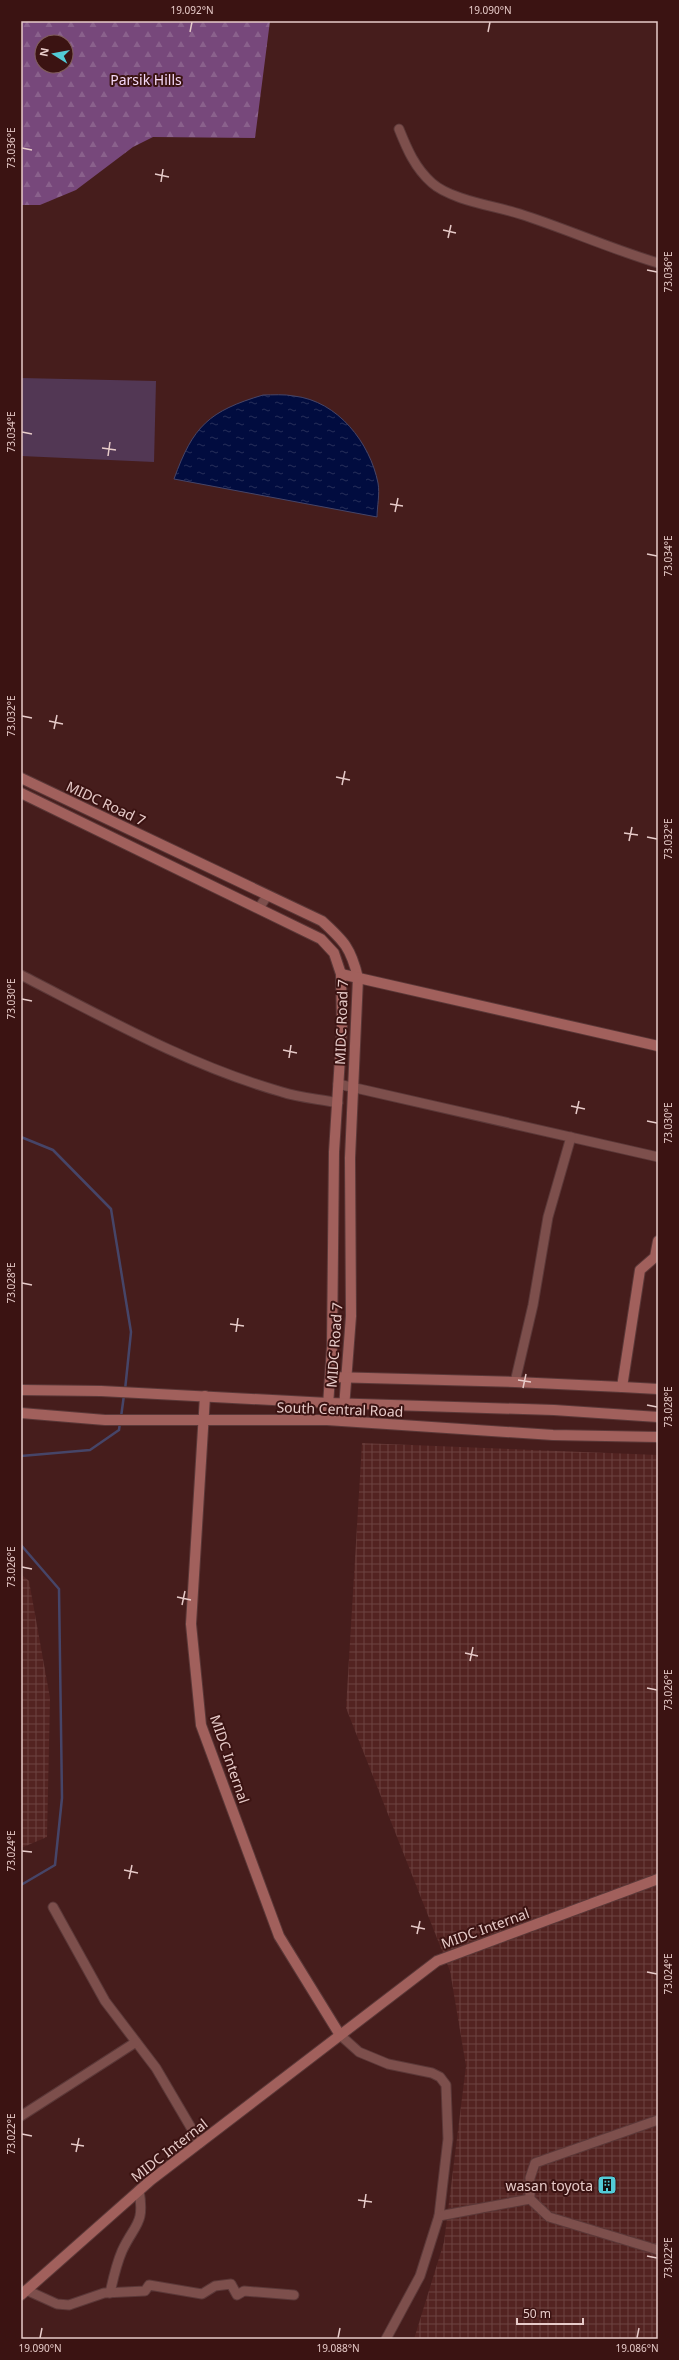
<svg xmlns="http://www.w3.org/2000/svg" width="679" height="2360" viewBox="0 0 679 2360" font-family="'Noto Sans',sans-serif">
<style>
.industrial{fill:url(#industrial-grid)}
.grass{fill:#523754}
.forest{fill:url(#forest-firs);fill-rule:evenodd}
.water{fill:url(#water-ripples);stroke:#464568}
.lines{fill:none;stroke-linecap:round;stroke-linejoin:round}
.stream{stroke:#464568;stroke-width:2.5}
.street-casing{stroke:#5b3838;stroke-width:11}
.secondary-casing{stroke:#5b3838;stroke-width:12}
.street{stroke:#7d4f4c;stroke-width:9}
.secondary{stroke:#a1605c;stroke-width:10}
.ticks{fill:none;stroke:#e7cbc9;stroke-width:1.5}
.labels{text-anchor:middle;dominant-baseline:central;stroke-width:4;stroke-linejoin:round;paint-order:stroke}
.park-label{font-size:14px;fill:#f5d8f7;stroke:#3b1312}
.street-label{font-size:14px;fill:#e7cbc9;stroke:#3b1312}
.poi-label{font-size:14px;fill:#e7cbc9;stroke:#3b1312;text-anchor:end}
.neatline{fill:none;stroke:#e7cbc9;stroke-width:1.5}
.ticks-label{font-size:10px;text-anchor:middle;fill:#e7cbc9}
</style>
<defs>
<pattern id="industrial-grid" width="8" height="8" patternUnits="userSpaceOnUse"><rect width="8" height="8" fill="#532321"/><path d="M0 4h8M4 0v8" fill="none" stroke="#6c4240"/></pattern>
<pattern id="forest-firs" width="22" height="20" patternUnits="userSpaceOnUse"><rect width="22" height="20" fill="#77487b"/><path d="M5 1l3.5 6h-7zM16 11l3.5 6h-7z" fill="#8a618c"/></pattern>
<pattern id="water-ripples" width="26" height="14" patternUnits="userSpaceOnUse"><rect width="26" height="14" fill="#010c3f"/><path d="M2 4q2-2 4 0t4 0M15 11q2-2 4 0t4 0" fill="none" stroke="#262e59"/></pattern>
</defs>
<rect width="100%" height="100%" fill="#461d1c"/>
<g class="industrial">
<path d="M 362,1443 L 658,1455 L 658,2339 L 414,2339 L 444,2242 L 466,2066 L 450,1971 L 346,1708 Z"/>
<path d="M 21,1574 L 29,1581 L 50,1698 L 47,1837 L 21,1848 Z"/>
</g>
<path class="grass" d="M 21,378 L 156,381 L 154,462 L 21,456 Z"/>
<path class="forest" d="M 21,21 L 270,21 L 255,138 L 153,137 L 133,147 L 76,190 L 40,205 L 21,205 ZM 42,42 L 66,42 L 66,66 L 42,66 Z"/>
<path class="water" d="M 263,395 C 273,395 284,394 294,396 C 338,401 370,443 378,483 C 380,494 377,507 377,517 L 174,479 C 193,426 209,411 263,395 Z"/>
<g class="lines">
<g class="stream">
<path d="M 21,1137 L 53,1150 L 111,1209 L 131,1332 L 125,1390"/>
<path d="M 121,1417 L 124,1395"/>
<path d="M 21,1456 L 90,1450 L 119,1430 L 120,1422"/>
<path d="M 21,1545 L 59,1589 L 62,1798 L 55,1865 L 21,1885"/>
</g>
<g class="street-casing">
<g id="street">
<path d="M 399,129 C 407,149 415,168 432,183 C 451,200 495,206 520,214 C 567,229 611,249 658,263"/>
<path d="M 259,908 L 267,896"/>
<path d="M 21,975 C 105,1018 190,1066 282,1092 C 300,1098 320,1099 338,1103"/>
<path d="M 338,1084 L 658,1157"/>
<path d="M 515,1382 L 533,1305 L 548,1217 L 571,1137"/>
<path d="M 53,1907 L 105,2001 L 156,2068 L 200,2143"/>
<path d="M 340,2035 L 359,2052 L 388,2064 L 432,2073 L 440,2077 L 446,2085 L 448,2139 L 439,2216 L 420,2276 L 386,2339"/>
<path d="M 21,2116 L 136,2042"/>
<path d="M 658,2120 L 535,2163 L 530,2178 L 530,2199 L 549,2217 L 658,2250"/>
<path d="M 439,2216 L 530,2199"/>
<path d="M 26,2290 L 57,2304 L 69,2305 L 104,2293 L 145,2291 L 149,2285 L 202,2294 L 215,2286 L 231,2284 L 237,2295 L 244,2291 L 294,2295"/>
<path d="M 110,2293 C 113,2279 116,2265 122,2251 C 135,2223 145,2225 139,2190"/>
</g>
</g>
<g class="secondary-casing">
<g id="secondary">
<path d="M 21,778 L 322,921 C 344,941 351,948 358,978 L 350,1158 L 351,1316 L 343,1421"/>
<path d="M 21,793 L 321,939 L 334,953 L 341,974 L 342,1026 L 334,1152 L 332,1347 L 327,1420"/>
<path d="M 341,974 L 658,1046"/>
<path d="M 330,1377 L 515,1382 L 622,1387 L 640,1270 L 655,1257 L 658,1241"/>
<path d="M 622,1387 L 658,1389"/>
<path d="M 21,1390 L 101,1391 L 328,1403 L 554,1410 L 658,1417"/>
<path d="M 205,1396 L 191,1624 L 201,1725 L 279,1936 L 340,2035"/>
<path d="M 21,1413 L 105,1420 L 327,1420 L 553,1435 L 658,1437"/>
<path d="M 21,2295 L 151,2180 L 437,1961 L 658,1879"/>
</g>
</g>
<use href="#street" class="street"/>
<use href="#secondary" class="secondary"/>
</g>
<path class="ticks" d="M 190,32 L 192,22M 488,32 L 490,22M 22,148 L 32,150M 155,174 L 169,177M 161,182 L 163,169M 443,230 L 456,233M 448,238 L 451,225M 647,270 L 657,272M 22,432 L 32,434M 102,448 L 116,450M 108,456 L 110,442M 390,504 L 403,506M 395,512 L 398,498M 647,554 L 657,556M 22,716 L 32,718M 49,721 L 63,724M 54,729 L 57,715M 336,777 L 350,780M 342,785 L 345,771M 624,833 L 638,835M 647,837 L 657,839M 629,841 L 632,827M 22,999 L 32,1001M 283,1050 L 297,1053M 289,1058 L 291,1045M 571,1106 L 585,1109M 576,1114 L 579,1101M 647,1121 L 657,1123M 22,1283 L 32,1285M 230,1324 L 244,1326M 236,1332 L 238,1318M 518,1380 L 531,1382M 523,1388 L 526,1374M 647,1405 L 657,1407M 22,1567 L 32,1569M 177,1597 L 191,1600M 182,1605 L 185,1591M 465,1653 L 478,1656M 470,1661 L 473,1647M 647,1688 L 657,1690M 22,1851 L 32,1852M 124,1870 L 138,1873M 129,1879 L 132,1865M 411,1926 L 425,1929M 417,1934 L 420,1921M 647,1972 L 657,1974M 22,2134 L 32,2136M 71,2144 L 84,2146M 76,2152 L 79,2138M 358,2200 L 372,2202M 364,2208 L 366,2194M 647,2256 L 657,2258M 40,2338 L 42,2328M 338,2338 L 340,2328M 637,2338 L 639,2328"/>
<defs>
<g id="building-square" transform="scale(1)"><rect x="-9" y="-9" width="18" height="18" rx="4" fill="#52cbd7" stroke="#3b1312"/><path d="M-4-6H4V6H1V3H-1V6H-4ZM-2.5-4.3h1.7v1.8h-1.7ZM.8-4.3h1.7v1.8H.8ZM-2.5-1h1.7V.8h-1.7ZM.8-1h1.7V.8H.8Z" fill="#111"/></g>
</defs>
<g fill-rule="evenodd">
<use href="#building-square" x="607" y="2185"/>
</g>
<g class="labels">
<g class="park-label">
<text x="146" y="79">Parsik Hills</text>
</g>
<g class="street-label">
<text transform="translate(106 803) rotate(25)">MIDC Road 7</text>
<text transform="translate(341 1022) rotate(-88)">MIDC Road 7</text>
<text transform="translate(334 1345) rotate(-86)">MIDC Road 7</text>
<text transform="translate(340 1409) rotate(2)">South Central Road</text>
<text transform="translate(230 1759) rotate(71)">MIDC Internal</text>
<text transform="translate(485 1928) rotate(-20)">MIDC Internal</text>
<text transform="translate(169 2150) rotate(-38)">MIDC Internal</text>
</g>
<g class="poi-label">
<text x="593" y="2185">wasan toyota</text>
</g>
</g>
<rect width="679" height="2360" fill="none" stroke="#3b1312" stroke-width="44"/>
<g transform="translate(54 54) rotate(281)"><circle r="19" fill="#3b1312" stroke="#805d5b"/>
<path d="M0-3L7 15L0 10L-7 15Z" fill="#52cbd7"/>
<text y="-6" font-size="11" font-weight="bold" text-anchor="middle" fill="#e7cbc9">N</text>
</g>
<path d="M517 2318v6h66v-6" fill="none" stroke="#e7cbc9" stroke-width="2"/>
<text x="523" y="2318" font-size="12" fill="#e7cbc9" stroke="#3b1312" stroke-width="3" paint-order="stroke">50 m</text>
<rect x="22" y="22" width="635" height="2316" class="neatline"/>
<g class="ticks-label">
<text x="192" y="14">19.092°N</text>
<text x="490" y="14">19.090°N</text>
<text transform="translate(11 148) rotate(-90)" y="4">73.036°E</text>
<text transform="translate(668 272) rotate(-90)" y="4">73.036°E</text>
<text transform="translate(11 432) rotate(-90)" y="4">73.034°E</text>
<text transform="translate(668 556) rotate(-90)" y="4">73.034°E</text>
<text transform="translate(11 716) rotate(-90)" y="4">73.032°E</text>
<text transform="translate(668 839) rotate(-90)" y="4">73.032°E</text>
<text transform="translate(11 999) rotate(-90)" y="4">73.030°E</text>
<text transform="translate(668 1123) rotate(-90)" y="4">73.030°E</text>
<text transform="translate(11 1283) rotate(-90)" y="4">73.028°E</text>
<text transform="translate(668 1407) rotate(-90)" y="4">73.028°E</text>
<text transform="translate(11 1567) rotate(-90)" y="4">73.026°E</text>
<text transform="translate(668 1690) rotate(-90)" y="4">73.026°E</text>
<text transform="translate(11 1851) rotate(-90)" y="4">73.024°E</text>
<text transform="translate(668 1974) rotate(-90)" y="4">73.024°E</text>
<text transform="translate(11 2134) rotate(-90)" y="4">73.022°E</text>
<text transform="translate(668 2258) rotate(-90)" y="4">73.022°E</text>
<text x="40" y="2352">19.090°N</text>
<text x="338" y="2352">19.088°N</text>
<text x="637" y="2352">19.086°N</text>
</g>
</svg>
